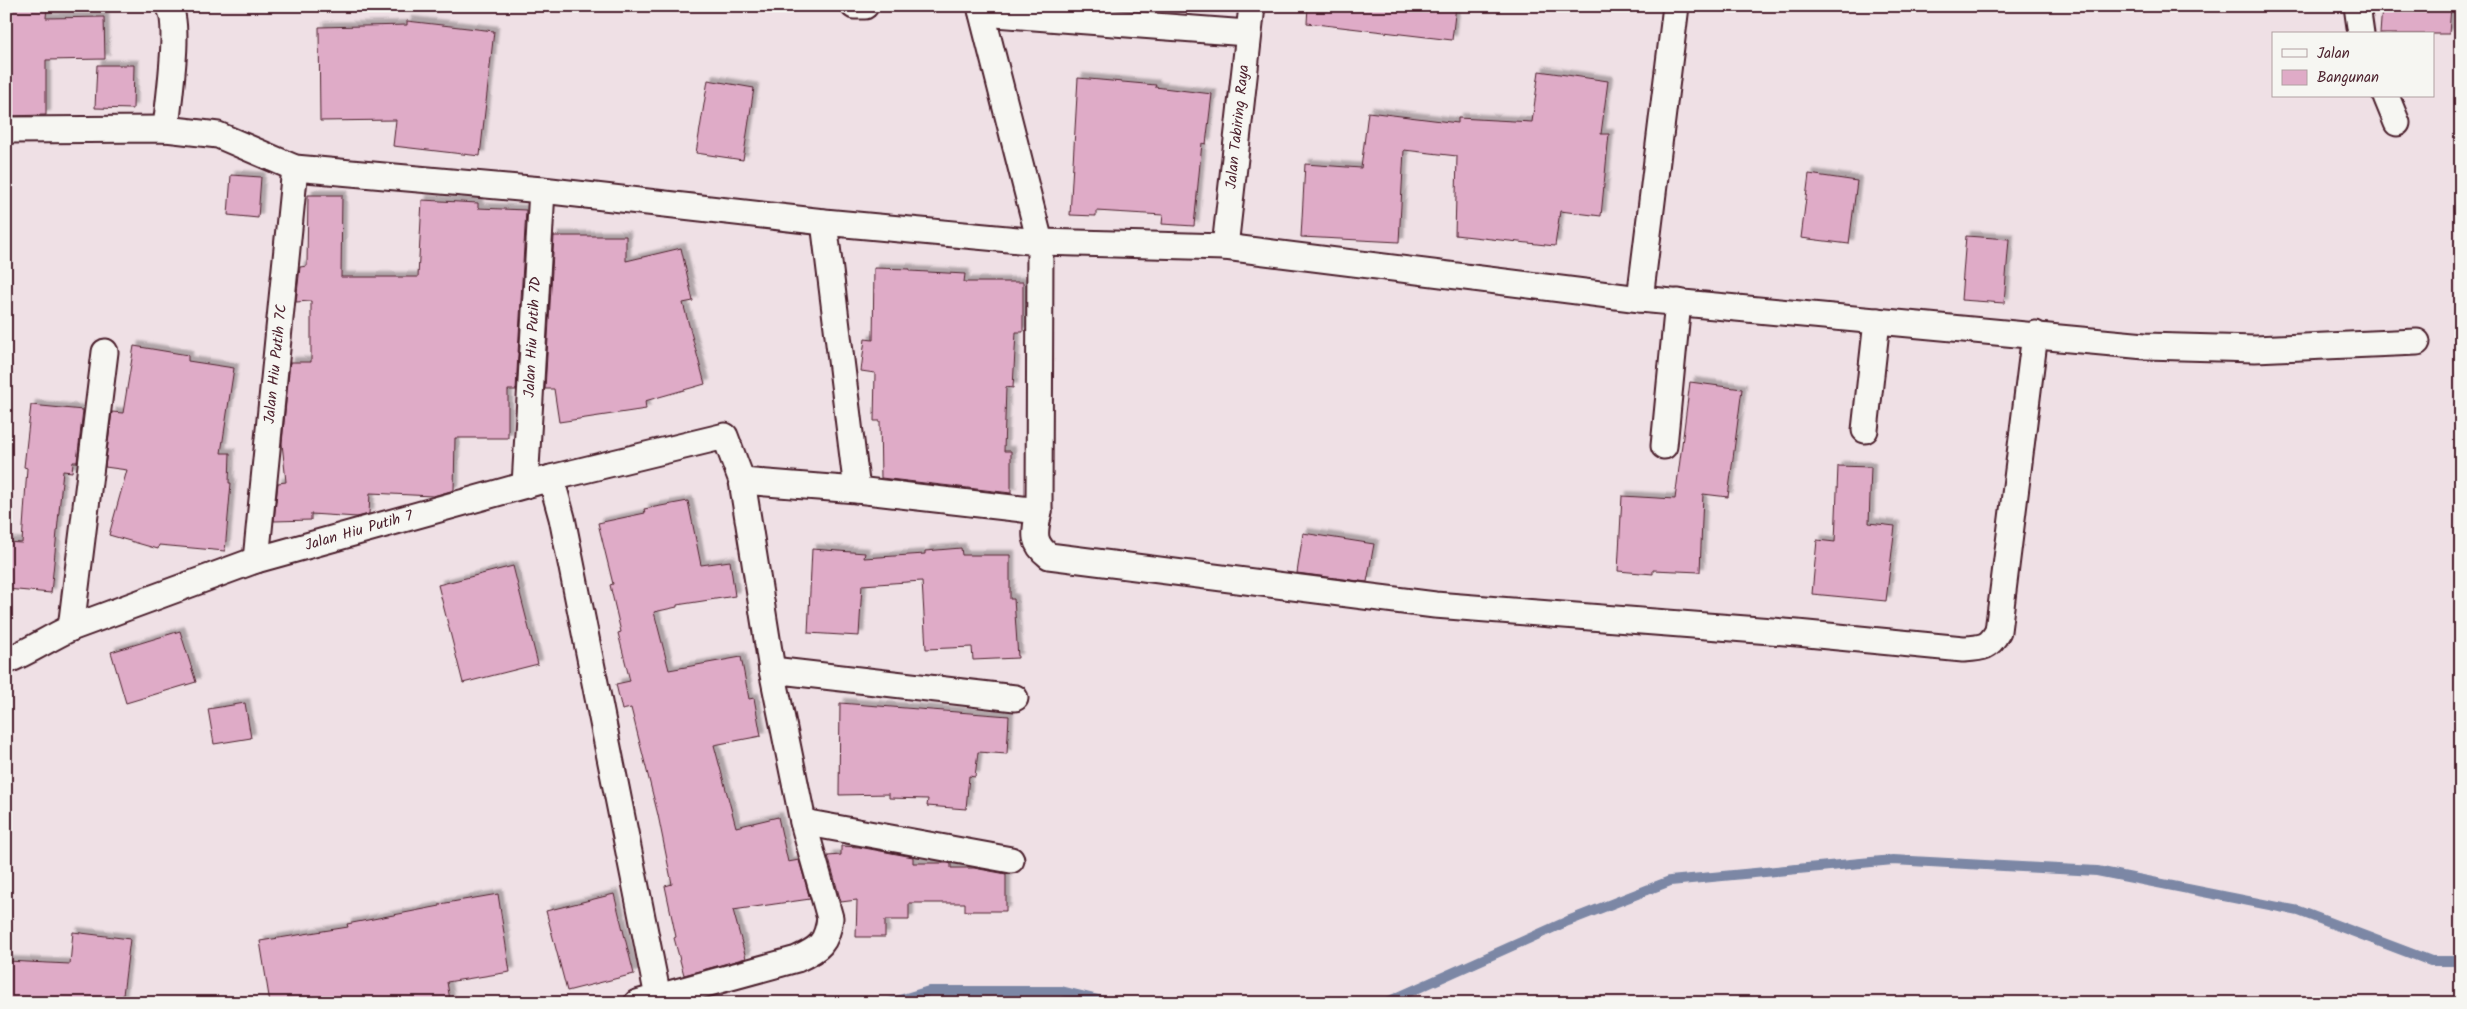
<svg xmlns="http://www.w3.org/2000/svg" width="2467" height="1009" viewBox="0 0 2467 1009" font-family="Kalam,sans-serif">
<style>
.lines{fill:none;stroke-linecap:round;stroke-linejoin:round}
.stream{stroke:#7b87a5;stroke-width:10}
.building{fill:#dfabc7;stroke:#4a1f2b;filter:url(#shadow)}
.minor-casing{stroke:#4a1f2b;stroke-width:29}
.minor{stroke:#f6f6f2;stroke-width:25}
.labels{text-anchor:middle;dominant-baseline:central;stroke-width:4;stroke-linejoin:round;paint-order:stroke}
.street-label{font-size:15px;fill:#4a1f2b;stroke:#f6f6f2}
</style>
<defs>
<filter id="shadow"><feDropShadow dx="4.5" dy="-4.5" stdDeviation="1" flood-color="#0004"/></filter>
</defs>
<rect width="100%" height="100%" fill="#efe0e5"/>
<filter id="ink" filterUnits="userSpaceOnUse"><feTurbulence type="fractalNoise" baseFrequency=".02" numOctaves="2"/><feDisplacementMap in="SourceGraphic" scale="10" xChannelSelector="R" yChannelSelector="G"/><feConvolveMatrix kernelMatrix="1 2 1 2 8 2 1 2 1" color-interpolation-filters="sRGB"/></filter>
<g filter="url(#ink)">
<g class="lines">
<g class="stream">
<path d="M 890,1003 L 929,991 L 1061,991 L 1111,1003"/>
<path d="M 1385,1003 L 1568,921 L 1670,881 L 1893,860 L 2097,871 L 2299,911 L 2431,961 L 2461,961"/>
</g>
</g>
<g class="building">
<path d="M 6,6 L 47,6 L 46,18 L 104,17 L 105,59 L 46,60 L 46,115 L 6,116 Z"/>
<path d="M 1308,6 L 1456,6 L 1452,40 L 1307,23 Z"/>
<path d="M 2382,6 L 2451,6 L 2449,34 L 2380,34 Z"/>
<path d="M 407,21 L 494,31 L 480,156 L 393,146 L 396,120 L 320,121 L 319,27 L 407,25 Z"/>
<path d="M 97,65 L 134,65 L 133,109 L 95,108 Z"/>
<path d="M 1539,71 L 1608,81 L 1601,134 L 1609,134 L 1601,216 L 1560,211 L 1555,246 L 1455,235 L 1457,156 L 1404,150 L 1399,242 L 1301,237 L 1305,164 L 1361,168 L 1368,112 L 1458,123 L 1458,118 L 1532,122 Z"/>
<path d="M 1078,78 L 1156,85 L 1155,87 L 1212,94 L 1206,144 L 1202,143 L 1194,226 L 1162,224 L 1163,215 L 1096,211 L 1096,216 L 1070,215 Z"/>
<path d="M 708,80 L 754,88 L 743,160 L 696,153 Z"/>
<path d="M 1809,174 L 1857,181 L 1849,244 L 1801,238 Z"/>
<path d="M 231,175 L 261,177 L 258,218 L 228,215 Z"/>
<path d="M 308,195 L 342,195 L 341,277 L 418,277 L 422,200 L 478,203 L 478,208 L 526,210 L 516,390 L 508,390 L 508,438 L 455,438 L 454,490 L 433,496 L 370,493 L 369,514 L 357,517 L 311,514 L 311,520 L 274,521 L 278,483 L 286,482 L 282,443 L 290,362 L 311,362 L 311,301 L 296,302 L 300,267 L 307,266 Z"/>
<path d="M 554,236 L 626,236 L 626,261 L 681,248 L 693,301 L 683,303 L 705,384 L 645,401 L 646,409 L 559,422 L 554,389 L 545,389 Z"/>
<path d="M 1966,236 L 2009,239 L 2004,303 L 1961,300 Z"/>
<path d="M 874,268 L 910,269 L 910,271 L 965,274 L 964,282 L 1023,282 L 1023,332 L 1016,332 L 1013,388 L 1006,387 L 1004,451 L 1011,451 L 1011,493 L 881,478 L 880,421 L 874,421 L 875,373 L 861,371 L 865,339 L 873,340 Z"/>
<path d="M 134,346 L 188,355 L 188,361 L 234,368 L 221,453 L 230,453 L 229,483 L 231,483 L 225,551 L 159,545 L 158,549 L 109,535 L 127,470 L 105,467 L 112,412 L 123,413 Z"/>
<path d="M 1690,382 L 1742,389 L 1728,497 L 1703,494 L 1700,572 L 1653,570 L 1653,574 L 1618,571 L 1622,496 L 1675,499 Z"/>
<path d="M 31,405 L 83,410 L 77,462 L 73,462 L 72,472 L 63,471 L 51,593 L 6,589 L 6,542 L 22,543 L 27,468 L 24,467 Z"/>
<path d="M 1838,466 L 1871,467 L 1869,523 L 1895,526 L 1886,601 L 1812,594 L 1817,540 L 1835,542 Z"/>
<path d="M 688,501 L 701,565 L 730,561 L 735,596 L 677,605 L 677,607 L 654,612 L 669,670 L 741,657 L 749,699 L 754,698 L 761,736 L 714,745 L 736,827 L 778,817 L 788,862 L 799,860 L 810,899 L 733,910 L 746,958 L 684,975 L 674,938 L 676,937 L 665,886 L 672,884 L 658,815 L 631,708 L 622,710 L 616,684 L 630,681 L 618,633 L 621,632 L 610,585 L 613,584 L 598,523 L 645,513 L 644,509 Z"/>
<path d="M 1303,533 L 1374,544 L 1367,582 L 1297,573 Z"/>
<path d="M 961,548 L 962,555 L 1010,555 L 1010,599 L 1014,599 L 1018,658 L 973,660 L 972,647 L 926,649 L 922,581 L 862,585 L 859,636 L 808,633 L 812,549 L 865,553 L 864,558 L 925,554 L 925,551 Z"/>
<path d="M 513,566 L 538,664 L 463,683 L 438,585 Z"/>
<path d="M 180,631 L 196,682 L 126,703 L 111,652 Z"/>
<path d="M 245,703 L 251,738 L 214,744 L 208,709 Z"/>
<path d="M 840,703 L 1009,716 L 1007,754 L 978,752 L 975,777 L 969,776 L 966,809 L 927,806 L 928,799 L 889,798 L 889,794 L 839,795 Z"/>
<path d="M 841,846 L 859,847 L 913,857 L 913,863 L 948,863 L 951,864 L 951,868 L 974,868 L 1006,874 L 1006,911 L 965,911 L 965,903 L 909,903 L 909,920 L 885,920 L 885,937 L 856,937 L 857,900 L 841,902 L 828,856 L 841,855 Z"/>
<path d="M 498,894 L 510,972 L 447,982 L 450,1000 L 433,1003 L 270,1003 L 260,941 L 348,927 L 347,924 L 440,906 L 440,904 Z"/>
<path d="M 614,894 L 634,974 L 567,991 L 546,911 Z"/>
<path d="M 73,932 L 130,939 L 122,1003 L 6,1003 L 6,961 L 70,964 Z"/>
</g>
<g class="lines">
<g class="minor-casing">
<g id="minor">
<path d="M 854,6 L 865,6"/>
<path d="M 2357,6 L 2361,34"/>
<path d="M 982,13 L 1247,33"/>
<path d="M 2386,96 L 2397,123"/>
<path d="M 166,129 C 168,103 181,25 169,6"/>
<path d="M 6,130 L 166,129 L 218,135 L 295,168 L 542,190 L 824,222 L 1040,242 L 1225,247 L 1640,299 L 2145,346 L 2255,349 L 2417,342"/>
<path d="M 824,222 L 857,490"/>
<path d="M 1225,247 L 1252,6"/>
<path d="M 1640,299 L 1676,6"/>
<path d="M 1865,430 L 1877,321"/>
<path d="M 1664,446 L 1678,302"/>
<path d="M 551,478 L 562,518 L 658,997 L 637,1003"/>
<path d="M 742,481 L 857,490 L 1039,511 L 1040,242 L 980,6"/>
<path d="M 525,485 L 542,190"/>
<path d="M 1039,511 C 1035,532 1031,542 1049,556 L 1435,605 L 1797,633 L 1963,649 C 1982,648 1989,648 1998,631 L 2035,334"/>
<path d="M 256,560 L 295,168"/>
<path d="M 71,628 L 105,352"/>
<path d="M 6,661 C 29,652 49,638 71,628 L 256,560 L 551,478 L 725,436 L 742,481 L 772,670 L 803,822 L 830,918 C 827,943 819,949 797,959 L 658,997"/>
<path d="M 772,670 L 1015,698"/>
<path d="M 803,822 L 1011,860"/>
</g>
</g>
<use href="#minor" class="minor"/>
</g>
</g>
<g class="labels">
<g class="street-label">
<text transform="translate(1238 127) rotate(-84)">Jalan Tabiring Raya</text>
<text transform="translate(533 337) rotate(-87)">Jalan Hiu Putih 7D</text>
<text transform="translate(276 364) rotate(-84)">Jalan Hiu Putih 7C</text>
<text transform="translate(359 531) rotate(-16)">Jalan Hiu Putih 7</text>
</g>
</g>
<rect width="2467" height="1009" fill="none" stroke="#f6f6f2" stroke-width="25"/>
<rect x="12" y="12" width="2442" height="984" fill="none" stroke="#4a1f2b" stroke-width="2" filter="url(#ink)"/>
<rect x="2272" y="32" width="162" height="65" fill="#f6f6f2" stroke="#b1a0a2"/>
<rect x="2282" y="49" width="25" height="8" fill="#f6f6f2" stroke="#b1a0a2"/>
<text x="2317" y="58" font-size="15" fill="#4a1f2b">Jalan</text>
<rect x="2282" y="70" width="25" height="15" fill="#dfabc7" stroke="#b1a0a2"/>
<text x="2317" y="82" font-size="15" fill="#4a1f2b">Bangunan</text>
</svg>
